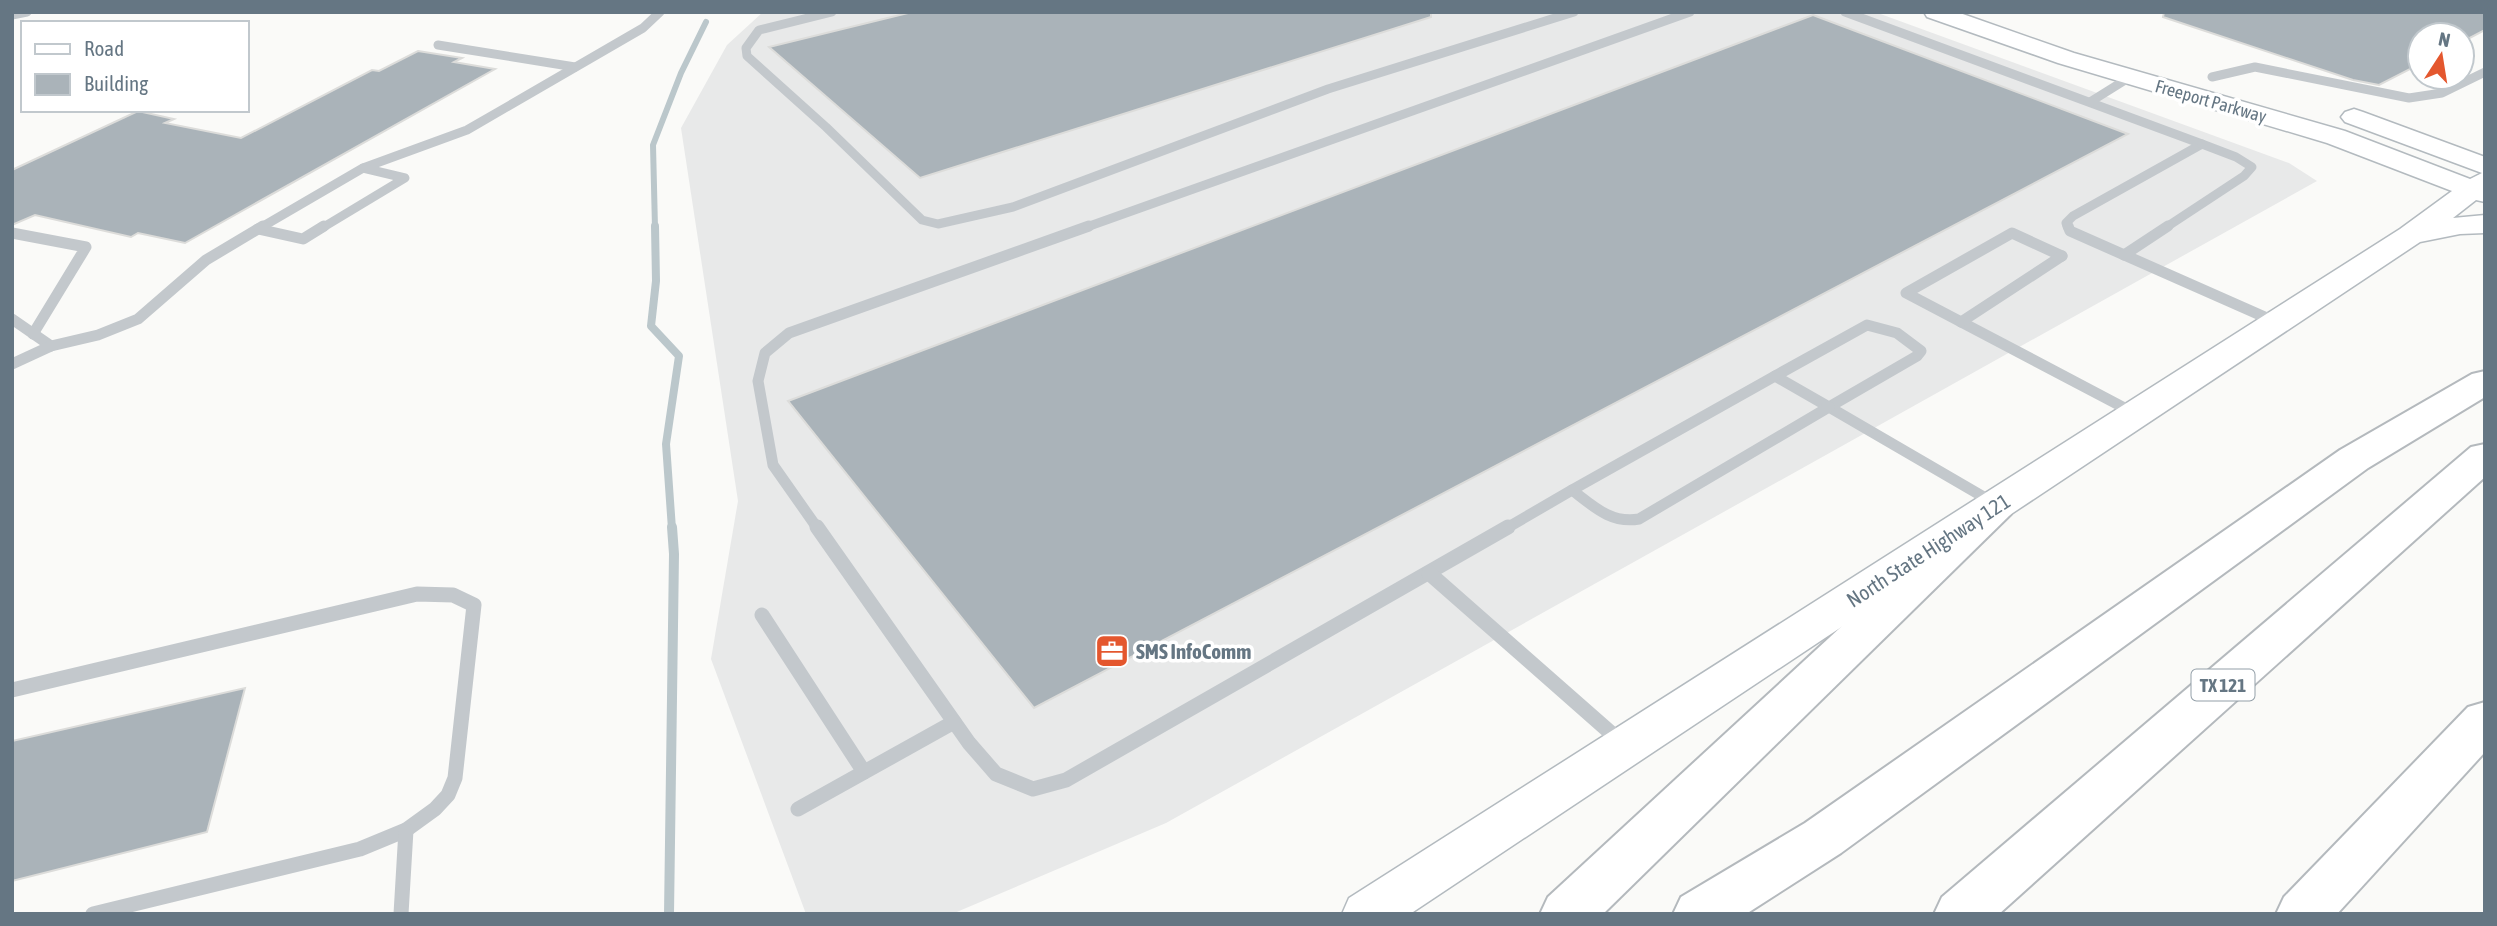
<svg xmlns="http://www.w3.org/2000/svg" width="2497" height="926" viewBox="0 0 2497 926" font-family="'Asap Condensed',sans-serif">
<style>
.built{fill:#e8e9e9}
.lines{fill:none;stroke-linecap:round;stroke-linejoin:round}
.stream-far2{stroke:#bbc7cb;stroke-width:6}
.stream-far1{stroke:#bbc7cb;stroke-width:8}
.stream{stroke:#bbc7cb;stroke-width:10}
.building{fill:#aab3b9;stroke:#dcdcda;stroke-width:2}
.secondary-casing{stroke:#b3babf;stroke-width:3}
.motorway-casing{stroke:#b4b9bd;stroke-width:4}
.service-far2{stroke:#c3c8cc;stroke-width:9}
.service-far1{stroke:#c3c8cc;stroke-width:11}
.service{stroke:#c3c8cc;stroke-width:15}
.secondary{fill:#fff;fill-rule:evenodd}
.motorway{fill:#fff;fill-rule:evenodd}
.labels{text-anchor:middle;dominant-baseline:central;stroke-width:7;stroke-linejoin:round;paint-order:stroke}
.far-street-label{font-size:18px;fill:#657683;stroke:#fff}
.shield{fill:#fff;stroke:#939fa8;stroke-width:2}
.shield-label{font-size:19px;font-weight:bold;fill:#657683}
.street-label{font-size:21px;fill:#657683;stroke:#fff}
.poi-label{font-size:21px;font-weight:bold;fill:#657683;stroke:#fff;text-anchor:start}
</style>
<rect width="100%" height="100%" fill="#fafaf8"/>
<path class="built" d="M 763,12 L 1875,12 L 2289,163 L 2317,181 L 1166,823 L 952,914 L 806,914 L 711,659 L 738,501 L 681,128 L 727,45 Z"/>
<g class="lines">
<path class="stream-far2" d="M 655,228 L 653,145 L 681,73 L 706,22"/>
<path class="stream-far1" d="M 655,226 L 656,281 L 651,326 L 679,356 L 666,444 L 672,529"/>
<path class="stream" d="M 669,914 L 674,554 L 672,527"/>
</g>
<g class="building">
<path d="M 912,12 L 1431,12 L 1431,17 L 920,178 L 769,47 Z"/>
<path d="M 2164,12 L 2485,12 L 2485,30 L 2462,42 L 2462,35 L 2420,35 L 2420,64 L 2379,85 L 2353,80 L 2163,17 Z"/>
<path d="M 1813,15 L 2128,134 L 1034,708 L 788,401 Z"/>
<path d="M 418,51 L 462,58 L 454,62 L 495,69 L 185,243 L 138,233 L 131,237 L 35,215 L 12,225 L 12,170 L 138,111 L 174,119 L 165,123 L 241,138 L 372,70 L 379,71 Z"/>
<path d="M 245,688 L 207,832 L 12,881 L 12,741 Z"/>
</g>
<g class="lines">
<g class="secondary-casing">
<path id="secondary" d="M 1924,12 L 1957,12 L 2074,53 L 2345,131 L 2470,179 L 2482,173 L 2345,122 L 2341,117 L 2345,112 L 2354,109 L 2363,112 L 2485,157 L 2485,202 L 2476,200 L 2453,218 L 2485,215 L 2485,233 L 2460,234 L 2420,242 L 1410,914 L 1342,914 L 1349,898 L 2400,229 L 2452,191 L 2327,143 L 2058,63 L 1927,17 Z"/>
</g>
<g class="motorway-casing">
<g id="motorway">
<path d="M 2485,371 L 2485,397 L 2368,468 L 1841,853 L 1746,914 L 1673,914 L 1681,897 L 1805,823 L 2340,450 L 2472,374 Z"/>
<path d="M 2485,444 L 2485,477 L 1999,914 L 1934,914 L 1942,897 L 2471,447 Z"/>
<path d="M 1997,492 L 2011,496 L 2017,505 L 2011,514 L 1603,914 L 1540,914 L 1548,897 L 1983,496 Z"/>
<path d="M 2485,702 L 2485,752 L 2337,914 L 2276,914 L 2284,897 L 2468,707 Z"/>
</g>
</g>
<g class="service-far2">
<path d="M 832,12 L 759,30 L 746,48 L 747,56 L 826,127 L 922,220 L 938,224 L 1013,207 L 1328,89 L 1574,12"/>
<path d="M 1845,12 L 2202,144 L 2073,216 L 2066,223 L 2068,228"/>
<path d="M 12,15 L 27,12"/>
<path d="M 438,45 L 575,67"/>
<path d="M 2212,77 L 2255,67 L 2409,98 L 2442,93 L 2485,72"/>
<path d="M 2090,102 L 2130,77"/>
<path d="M 260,228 L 363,168 L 467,130 L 643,28 L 660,12"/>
<path d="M 322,228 L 405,178 L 363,168"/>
<path d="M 1084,228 L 1690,12"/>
<path d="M 2165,228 L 2244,176 L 2252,167 L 2236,157 L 2202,144"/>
</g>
<g class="service-far1">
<path d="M 2068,226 L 2070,231 L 2276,322"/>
<path d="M 258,229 L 303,239 L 324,226"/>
<path d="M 12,233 L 86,247 L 33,334"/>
<path d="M 2124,255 L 2168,226"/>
<path d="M 2062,256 L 2012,233 L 1906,293 L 2136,414"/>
<path d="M 12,319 L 51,346"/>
<path d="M 1961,322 L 2062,256"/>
<path d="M 1867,325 L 1897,333 L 1921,351 L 1917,356 L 1829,407 L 1775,376 Z"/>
<path d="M 12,364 L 51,346 L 98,335 L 138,319 L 206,260 L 263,226"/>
<path d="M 1829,407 L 1994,503"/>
<path d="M 1572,490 L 1775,376"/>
<path d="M 818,529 L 773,465 L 758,381 L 765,353 L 789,333 L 1089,226"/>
<path d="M 1505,529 L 1572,490 C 1593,506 1611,524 1639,519 L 1829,407"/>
</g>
<g class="service">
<path d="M 817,527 L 969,743 L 996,774 L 1033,789 L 1066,780 L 1508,527"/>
<path d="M 1429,573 L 1620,741"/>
<path d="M 762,615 L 864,772"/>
<path d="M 12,690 L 417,594 L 453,595 L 474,605 L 455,778 L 448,795 L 435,809 L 406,830 L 360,849 L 93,914"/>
<path d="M 798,809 L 954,722"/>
<path d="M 401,914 L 406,830"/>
</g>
<use href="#secondary" class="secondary"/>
<use href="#motorway" class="motorway"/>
</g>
<defs>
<g id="office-square" transform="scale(1.75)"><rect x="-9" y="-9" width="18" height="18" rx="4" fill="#e4572e" stroke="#fff"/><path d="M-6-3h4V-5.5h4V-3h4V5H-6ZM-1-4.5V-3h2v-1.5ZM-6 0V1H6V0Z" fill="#fff"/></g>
</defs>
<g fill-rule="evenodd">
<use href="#office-square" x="1112" y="651"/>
</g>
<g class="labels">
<g class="far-street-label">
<text transform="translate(2211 101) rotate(16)">Freeport Parkway</text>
</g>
<rect class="shield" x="2191.5" y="669.5" width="63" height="31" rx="5"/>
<g class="shield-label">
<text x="2223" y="685">TX 121</text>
</g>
<g class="street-label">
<text transform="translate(1928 550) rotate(-33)">North State Highway 121</text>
</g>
<g class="poi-label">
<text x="1136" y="651">SMS InfoComm</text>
</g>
</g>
<rect width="2497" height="926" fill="none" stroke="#657683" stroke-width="28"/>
<rect x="21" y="21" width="228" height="91" fill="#ffffff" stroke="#c1c8cd" stroke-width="2"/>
<rect x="35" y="44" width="35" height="10" fill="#ffffff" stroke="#c1c8cd" stroke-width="2"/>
<text x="84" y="56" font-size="21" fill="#657683">Road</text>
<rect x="35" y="74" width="35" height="21" fill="#aab3b9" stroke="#c1c8cd" stroke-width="2"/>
<text x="84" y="91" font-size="21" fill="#657683">Building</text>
<g transform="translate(2441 56) rotate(12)"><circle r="33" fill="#ffffff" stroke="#c1c8cd" stroke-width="2"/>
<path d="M0-5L12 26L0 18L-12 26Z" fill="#e4572e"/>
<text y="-10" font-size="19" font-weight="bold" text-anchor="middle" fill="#657683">N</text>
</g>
</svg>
